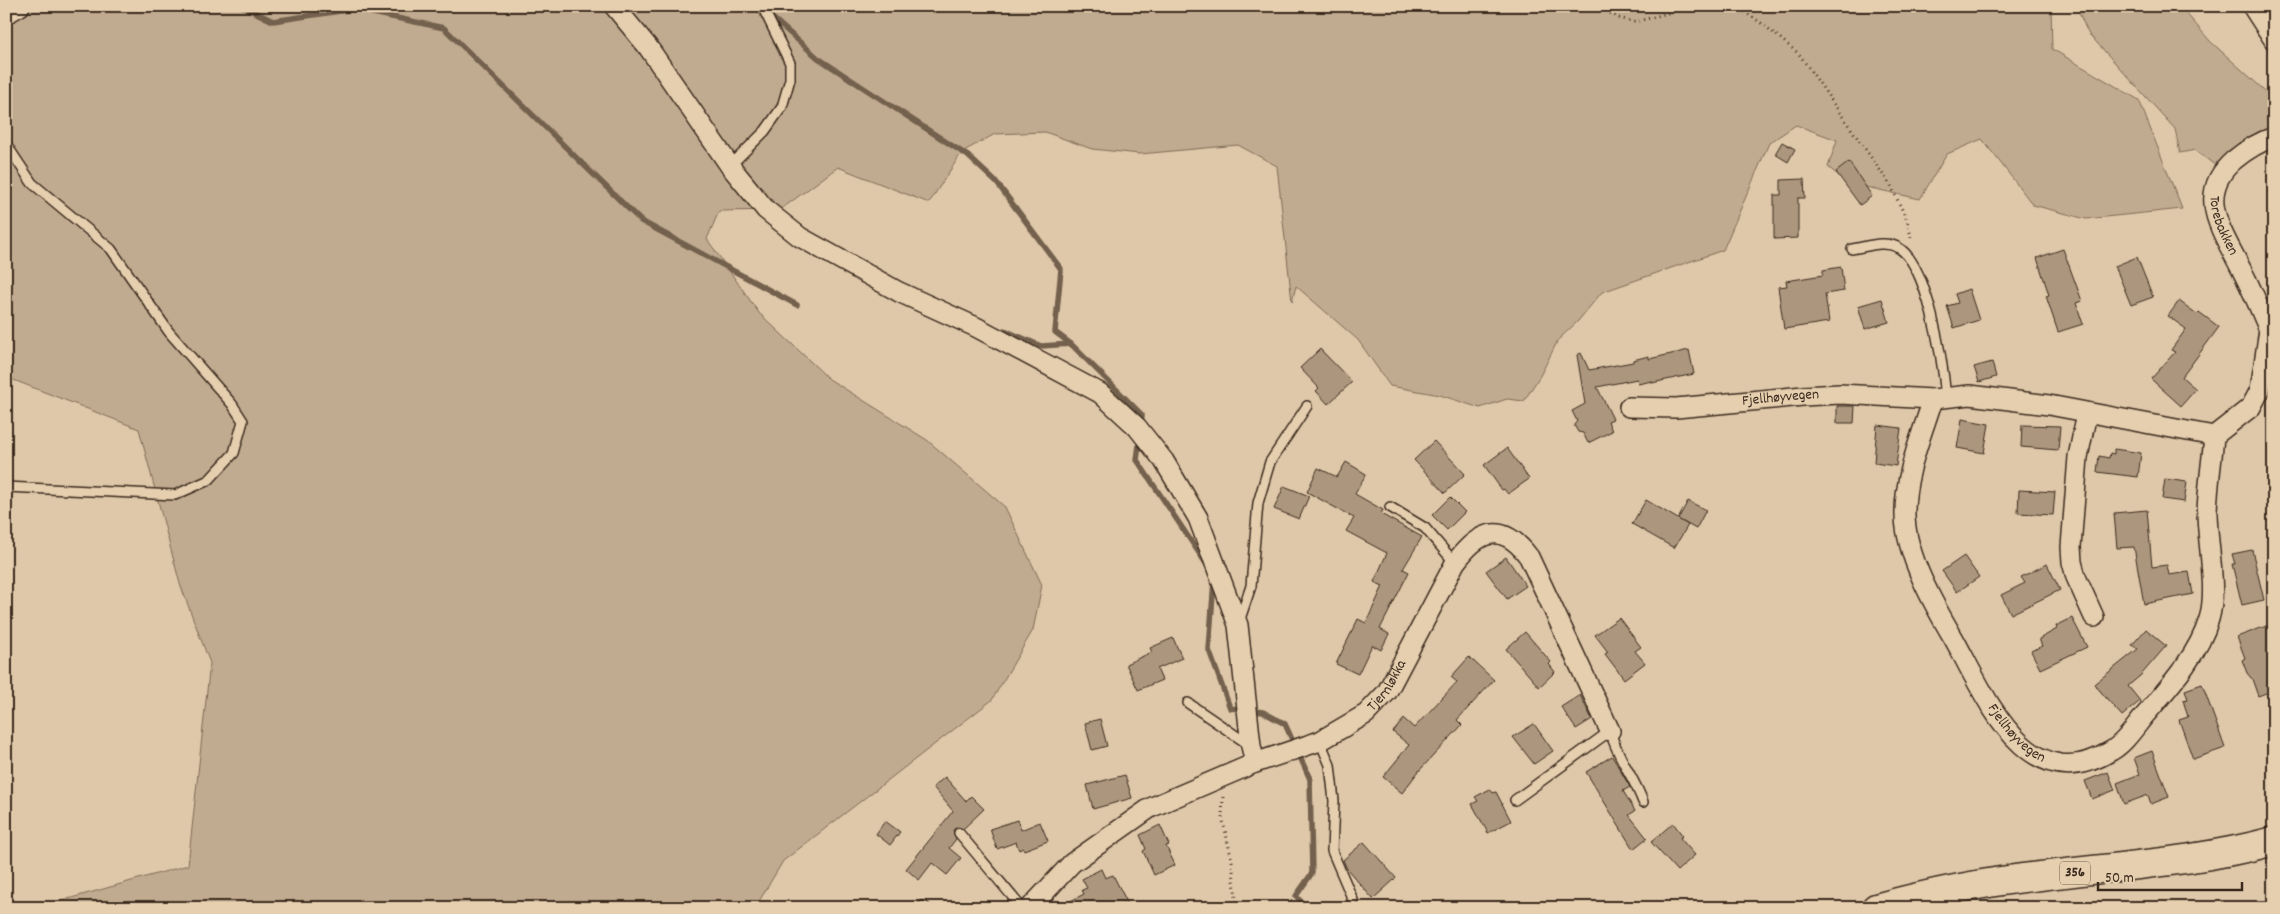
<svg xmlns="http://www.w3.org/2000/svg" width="2280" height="914" viewBox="0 0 2280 914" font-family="Dekko,sans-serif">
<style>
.green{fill:#c1ab90;stroke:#7e6a57}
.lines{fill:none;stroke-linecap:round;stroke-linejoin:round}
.stream{stroke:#73604d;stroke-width:5.5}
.building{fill:#ac977e;stroke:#3b2a1e}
.lane-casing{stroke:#3b2a1e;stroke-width:12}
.street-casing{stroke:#3b2a1e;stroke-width:22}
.primary-casing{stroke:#3b2a1e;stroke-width:31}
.path{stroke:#3b2a1e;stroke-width:3;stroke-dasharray:1 4;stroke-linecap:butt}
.lane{stroke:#e6cfaf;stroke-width:9}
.street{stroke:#e6cfaf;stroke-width:19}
.primary{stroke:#e6cfaf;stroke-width:28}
.labels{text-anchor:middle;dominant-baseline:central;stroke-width:4;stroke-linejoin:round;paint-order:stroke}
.shield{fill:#e6cfaf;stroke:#6e5c4a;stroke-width:1}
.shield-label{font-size:14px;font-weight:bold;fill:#3b2a1e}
.street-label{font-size:15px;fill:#3b2a1e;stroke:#e6cfaf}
</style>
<rect width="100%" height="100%" fill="#dfc8a9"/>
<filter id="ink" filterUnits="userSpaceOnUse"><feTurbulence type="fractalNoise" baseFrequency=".02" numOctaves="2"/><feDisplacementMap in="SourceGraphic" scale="10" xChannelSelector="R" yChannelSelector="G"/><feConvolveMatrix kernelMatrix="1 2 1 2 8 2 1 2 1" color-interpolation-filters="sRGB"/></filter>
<g filter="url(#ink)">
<g class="green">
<path d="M 6,6 L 2051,6 L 2052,49 L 2139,100 L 2182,209 L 2086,219 L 2033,205 L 1982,139 L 1947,154 L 1920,199 L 1848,183 L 1828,167 L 1837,140 L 1796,125 L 1769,143 L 1723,250 L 1602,292 L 1578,321 L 1558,340 L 1541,374 L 1524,401 L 1507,399 L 1480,408 L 1440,395 L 1390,386 L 1358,340 L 1296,286 L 1292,302 L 1277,166 L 1238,145 L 1140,154 L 1092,149 L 1045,132 L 995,134 L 962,152 L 929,203 L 838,167 L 780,210 L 719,211 L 707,239 L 759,313 L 829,379 L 927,440 L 1005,507 L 1042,585 L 1033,630 L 992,700 L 783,861 L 758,903 L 758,908 L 36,908 L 188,865 L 210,663 L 180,584 L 139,429 L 6,377 Z"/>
<path d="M 2076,6 L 2180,6 L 2210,41 L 2274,99 L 2274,131 L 2216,166 L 2195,150 L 2180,153 L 2175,129 L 2088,33 Z"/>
</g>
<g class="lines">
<g class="stream">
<path d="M 242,6 L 273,21 L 354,9 L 444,28 L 641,221 L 797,305"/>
<path d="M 767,13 L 818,58 L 968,156 L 997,183 L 1061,269 L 1055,332 L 1071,344 L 1142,415 L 1141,425"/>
<path d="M 1004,330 L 1041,346 L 1071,344"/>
<path d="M 1140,437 L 1137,460 L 1209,568"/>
<path d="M 1214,580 L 1209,650 L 1230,708 L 1263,712 L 1285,724 L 1310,779 L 1312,873 L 1296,896 L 1307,908"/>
</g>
</g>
<g class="building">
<path d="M 1782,142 L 1795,149 L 1788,162 L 1775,154 Z"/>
<path d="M 1849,162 L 1872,196 L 1860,205 L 1836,172 Z"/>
<path d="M 1804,179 L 1805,198 L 1798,198 L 1798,238 L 1774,239 L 1774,195 L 1781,195 L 1781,180 Z"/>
<path d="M 2063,249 L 2082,301 L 2076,303 L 2083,324 L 2058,332 L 2046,296 L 2049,295 L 2037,258 Z"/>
<path d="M 2137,257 L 2153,297 L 2131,305 L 2115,266 Z"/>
<path d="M 1841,267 L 1844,291 L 1825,294 L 1829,322 L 1784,329 L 1778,287 L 1787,286 L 1786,281 L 1823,275 L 1823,270 Z"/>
<path d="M 1969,289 L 1979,320 L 1954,328 L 1947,306 L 1958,303 L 1955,294 Z"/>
<path d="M 1882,299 L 1889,322 L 1865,329 L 1858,306 Z"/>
<path d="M 2179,301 L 2197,314 L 2199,312 L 2219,327 L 2182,377 L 2196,389 L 2181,406 L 2151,379 L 2175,352 L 2171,350 L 2186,329 L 2168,316 Z"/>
<path d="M 1320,349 L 1352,382 L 1328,404 L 1316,391 L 1319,388 L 1300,368 Z"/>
<path d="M 1689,350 L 1694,374 L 1652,383 L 1652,381 L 1638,384 L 1637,379 L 1597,387 L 1613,419 L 1608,421 L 1612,431 L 1588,443 L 1583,433 L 1578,432 L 1574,425 L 1577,421 L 1572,411 L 1585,404 L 1577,355 L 1581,353 L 1589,370 L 1633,362 L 1633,360 L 1649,356 L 1649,359 Z"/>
<path d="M 1992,362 L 1996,377 L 1979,382 L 1974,367 Z"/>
<path d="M 1837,406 L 1855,406 L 1854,423 L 1837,423 Z"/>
<path d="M 1962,419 L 1989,424 L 1984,453 L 1957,448 Z"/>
<path d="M 1877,425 L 1901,428 L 1896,466 L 1874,463 Z"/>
<path d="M 2022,425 L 2060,426 L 2058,450 L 2021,447 Z"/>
<path d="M 1434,441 L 1465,474 L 1445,493 L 1414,460 Z"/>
<path d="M 1507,448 L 1529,479 L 1508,494 L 1504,489 L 1502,490 L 1484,465 Z"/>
<path d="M 2114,449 L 2141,453 L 2138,477 L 2097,472 L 2099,456 L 2109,458 L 2110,453 L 2114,454 Z"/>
<path d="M 1346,462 L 1366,474 L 1355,494 L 1383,510 L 1381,514 L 1422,537 L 1403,569 L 1409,572 L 1380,629 L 1389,634 L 1381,650 L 1372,645 L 1358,674 L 1336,664 L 1358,619 L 1366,623 L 1383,586 L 1374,582 L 1387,553 L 1346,531 L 1354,518 L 1307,492 L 1318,468 L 1337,477 Z"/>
<path d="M 2165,479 L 2187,482 L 2184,502 L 2162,499 Z"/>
<path d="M 1284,486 L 1309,496 L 1299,519 L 1274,509 Z"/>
<path d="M 2019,490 L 2055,492 L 2053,515 L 2018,513 Z"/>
<path d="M 1450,497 L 1465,512 L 1447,530 L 1432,515 Z"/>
<path d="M 1646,500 L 1688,525 L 1674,548 L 1632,524 Z"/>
<path d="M 1688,501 L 1706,510 L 1696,529 L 1678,519 Z"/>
<path d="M 2147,510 L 2152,567 L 2167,565 L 2169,575 L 2189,572 L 2193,594 L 2144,604 L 2134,547 L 2117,548 L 2114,513 Z"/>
<path d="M 2252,550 L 2264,600 L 2242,605 L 2232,564 L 2235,564 L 2232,554 Z"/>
<path d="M 1964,556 L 1979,577 L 1957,592 L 1942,571 Z"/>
<path d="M 1506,557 L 1526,586 L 1507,599 L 1486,571 Z"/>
<path d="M 2047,564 L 2060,590 L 2011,614 L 2001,595 L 2025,583 L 2021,577 Z"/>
<path d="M 1619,618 L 1641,647 L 1635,651 L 1645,663 L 1624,679 L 1605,654 L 1608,652 L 1595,635 Z"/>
<path d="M 2072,618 L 2087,647 L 2040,669 L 2031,651 L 2042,646 L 2039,639 L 2057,629 L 2056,626 Z"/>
<path d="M 2269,625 L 2274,637 L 2274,690 L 2258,696 L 2252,679 L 2247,673 L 2242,660 L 2245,658 L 2237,637 Z"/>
<path d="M 2146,629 L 2166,646 L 2141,675 L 2128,686 L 2140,701 L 2122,716 L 2094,684 L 2138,649 L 2132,645 Z"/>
<path d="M 1525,632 L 1551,662 L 1549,664 L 1555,672 L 1539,687 L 1506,649 Z"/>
<path d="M 1173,638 L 1182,658 L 1157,669 L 1162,680 L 1138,690 L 1126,664 L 1152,652 L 1150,648 Z"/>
<path d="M 1469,657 L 1494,680 L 1457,720 L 1462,725 L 1418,772 L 1402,793 L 1383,777 L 1409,745 L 1393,732 L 1404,719 L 1414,728 L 1457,682 L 1451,677 Z"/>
<path d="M 2202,684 L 2225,748 L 2193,759 L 2179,720 L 2188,717 L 2183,700 L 2188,699 L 2185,690 Z"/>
<path d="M 1580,695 L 1592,719 L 1576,729 L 1561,707 Z"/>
<path d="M 1100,719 L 1107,746 L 1092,750 L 1085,723 Z"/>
<path d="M 1534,724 L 1553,751 L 1534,764 L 1513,737 Z"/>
<path d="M 2152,751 L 2169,797 L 2151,804 L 2148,795 L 2124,804 L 2117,783 L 2140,774 L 2134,758 Z"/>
<path d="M 1612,756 L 1630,787 L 1623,791 L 1635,811 L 1629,815 L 1647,838 L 1633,849 L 1586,772 Z"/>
<path d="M 2108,772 L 2115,790 L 2092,799 L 2085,781 Z"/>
<path d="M 1125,775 L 1132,798 L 1093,809 L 1087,785 Z"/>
<path d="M 945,777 L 966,801 L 971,796 L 984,809 L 963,829 L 957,827 L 953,830 L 956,839 L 949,848 L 961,858 L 947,875 L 932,863 L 919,880 L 906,869 L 953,811 L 933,787 Z"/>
<path d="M 1490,789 L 1493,793 L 1496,792 L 1511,821 L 1488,833 L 1472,804 L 1478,801 L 1475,797 Z"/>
<path d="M 1017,820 L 1021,830 L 1040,822 L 1048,841 L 1024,850 L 1023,848 L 1019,850 L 1016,842 L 997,849 L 990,829 Z"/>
<path d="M 885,821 L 900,832 L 890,845 L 876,834 Z"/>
<path d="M 1673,823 L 1683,836 L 1680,838 L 1695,855 L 1677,871 L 1651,842 Z"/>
<path d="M 1160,825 L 1169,845 L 1166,846 L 1175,865 L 1154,875 L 1143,851 L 1146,849 L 1140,835 Z"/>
<path d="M 1364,842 L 1396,878 L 1373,899 L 1347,869 L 1343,860 Z"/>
<path d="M 1101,869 L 1105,878 L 1113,875 L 1127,902 L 1116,908 L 1057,908 L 1084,894 L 1082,890 L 1087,888 L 1082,879 Z"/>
</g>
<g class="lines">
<g class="lane-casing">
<g id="lane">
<path d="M 6,144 L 32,183 L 111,249 L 169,332 L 232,404 L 243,421 L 234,453 L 209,480 L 175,495 L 6,487"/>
<path d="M 730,166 L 765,131 L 782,107 L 790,79 L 790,63 L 762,6"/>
<path d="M 1852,249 C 1866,247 1884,240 1897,247 C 1928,262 1943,364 1946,398"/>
<path d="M 1390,507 L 1425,528 L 1455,563"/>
<path d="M 1239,622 L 1251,586 L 1258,503 L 1270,462 L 1307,406"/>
<path d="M 1188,703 L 1251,746"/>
<path d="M 1320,741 L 1330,765 L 1334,801 L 1332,851 L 1353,900"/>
<path d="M 1515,800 L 1610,731 C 1617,757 1634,777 1643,802"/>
<path d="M 959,833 L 1022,908"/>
<path d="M 923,906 L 926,908"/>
</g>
</g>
<g class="street-casing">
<g id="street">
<path d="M 614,6 L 648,47 L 730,166 L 766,210 L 800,237 L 899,292 L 976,327 L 1100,393 L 1137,427 L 1164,461 L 1198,518 L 1238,625 L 1251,746 L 1255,763"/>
<path d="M 2252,6 L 2274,40"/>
<path d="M 6,14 L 20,6"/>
<path id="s1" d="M 2274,137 C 2259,142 2246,150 2234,160 C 2195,194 2221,229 2240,267 C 2251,287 2260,309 2269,330 L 2274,333"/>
<path id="s2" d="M 1933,399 C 1921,437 1904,476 1905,516 C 1906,556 1934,605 1954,639 C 1986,697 2027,802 2111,751 C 2125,743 2135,727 2145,715 C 2169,687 2199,654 2209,619 C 2218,589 2207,543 2207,511 C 2208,486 2212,461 2214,436 L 2251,407 L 2260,390 L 2269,330"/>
<path id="s3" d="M 1629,407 L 1676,408 L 1803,396 L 1840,394 L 1933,399 L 1970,395 L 2049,405 L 2214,436"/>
<path d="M 2087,413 L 2078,457 L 2071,547 L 2072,562 L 2076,577 L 2094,617"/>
<path id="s4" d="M 1030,908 L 1072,863 L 1150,808 L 1255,763 L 1320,741 L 1366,714 L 1387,692 L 1455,563 C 1479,530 1502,521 1529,557 L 1610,731"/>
</g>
</g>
<g class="primary-casing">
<path id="primary" d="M 1876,908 C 1930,893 1985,882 2040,876 C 2119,866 2197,862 2274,841"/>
</g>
<g class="path">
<path d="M 1597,6 L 1619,18 L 1635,22 L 1694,6"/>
<path d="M 1736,6 L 1764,25 L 1799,54 L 1891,186 L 1907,220 L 1912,241"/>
<path d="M 1223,797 L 1222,816 L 1232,861 L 1237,908"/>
</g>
<use href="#lane" class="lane"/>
<use href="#street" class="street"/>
<use href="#primary" class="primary"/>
</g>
</g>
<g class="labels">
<rect class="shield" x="2060" y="861.5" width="30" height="23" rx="4"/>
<g class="shield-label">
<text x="2075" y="873">356</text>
</g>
<g class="street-label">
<text stroke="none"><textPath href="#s1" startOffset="120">Torebakken</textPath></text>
<text stroke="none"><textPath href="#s3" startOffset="152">Fjellhøyvegen</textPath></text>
<text stroke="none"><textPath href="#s4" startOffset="429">Tjernløkka</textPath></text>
<text stroke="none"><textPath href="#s2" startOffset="369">Fjellhøyvegen</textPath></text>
</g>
</g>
<rect width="2280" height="914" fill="none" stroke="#e6cfaf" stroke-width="25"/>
<rect x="12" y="12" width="2255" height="889" fill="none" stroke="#3b2a1e" stroke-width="2" filter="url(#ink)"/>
<path d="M2098 882v8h144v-8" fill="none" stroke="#3b2a1e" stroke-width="2.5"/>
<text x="2105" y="882" font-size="15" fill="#3b2a1e" stroke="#e6cfaf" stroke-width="4" paint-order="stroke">50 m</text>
</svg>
